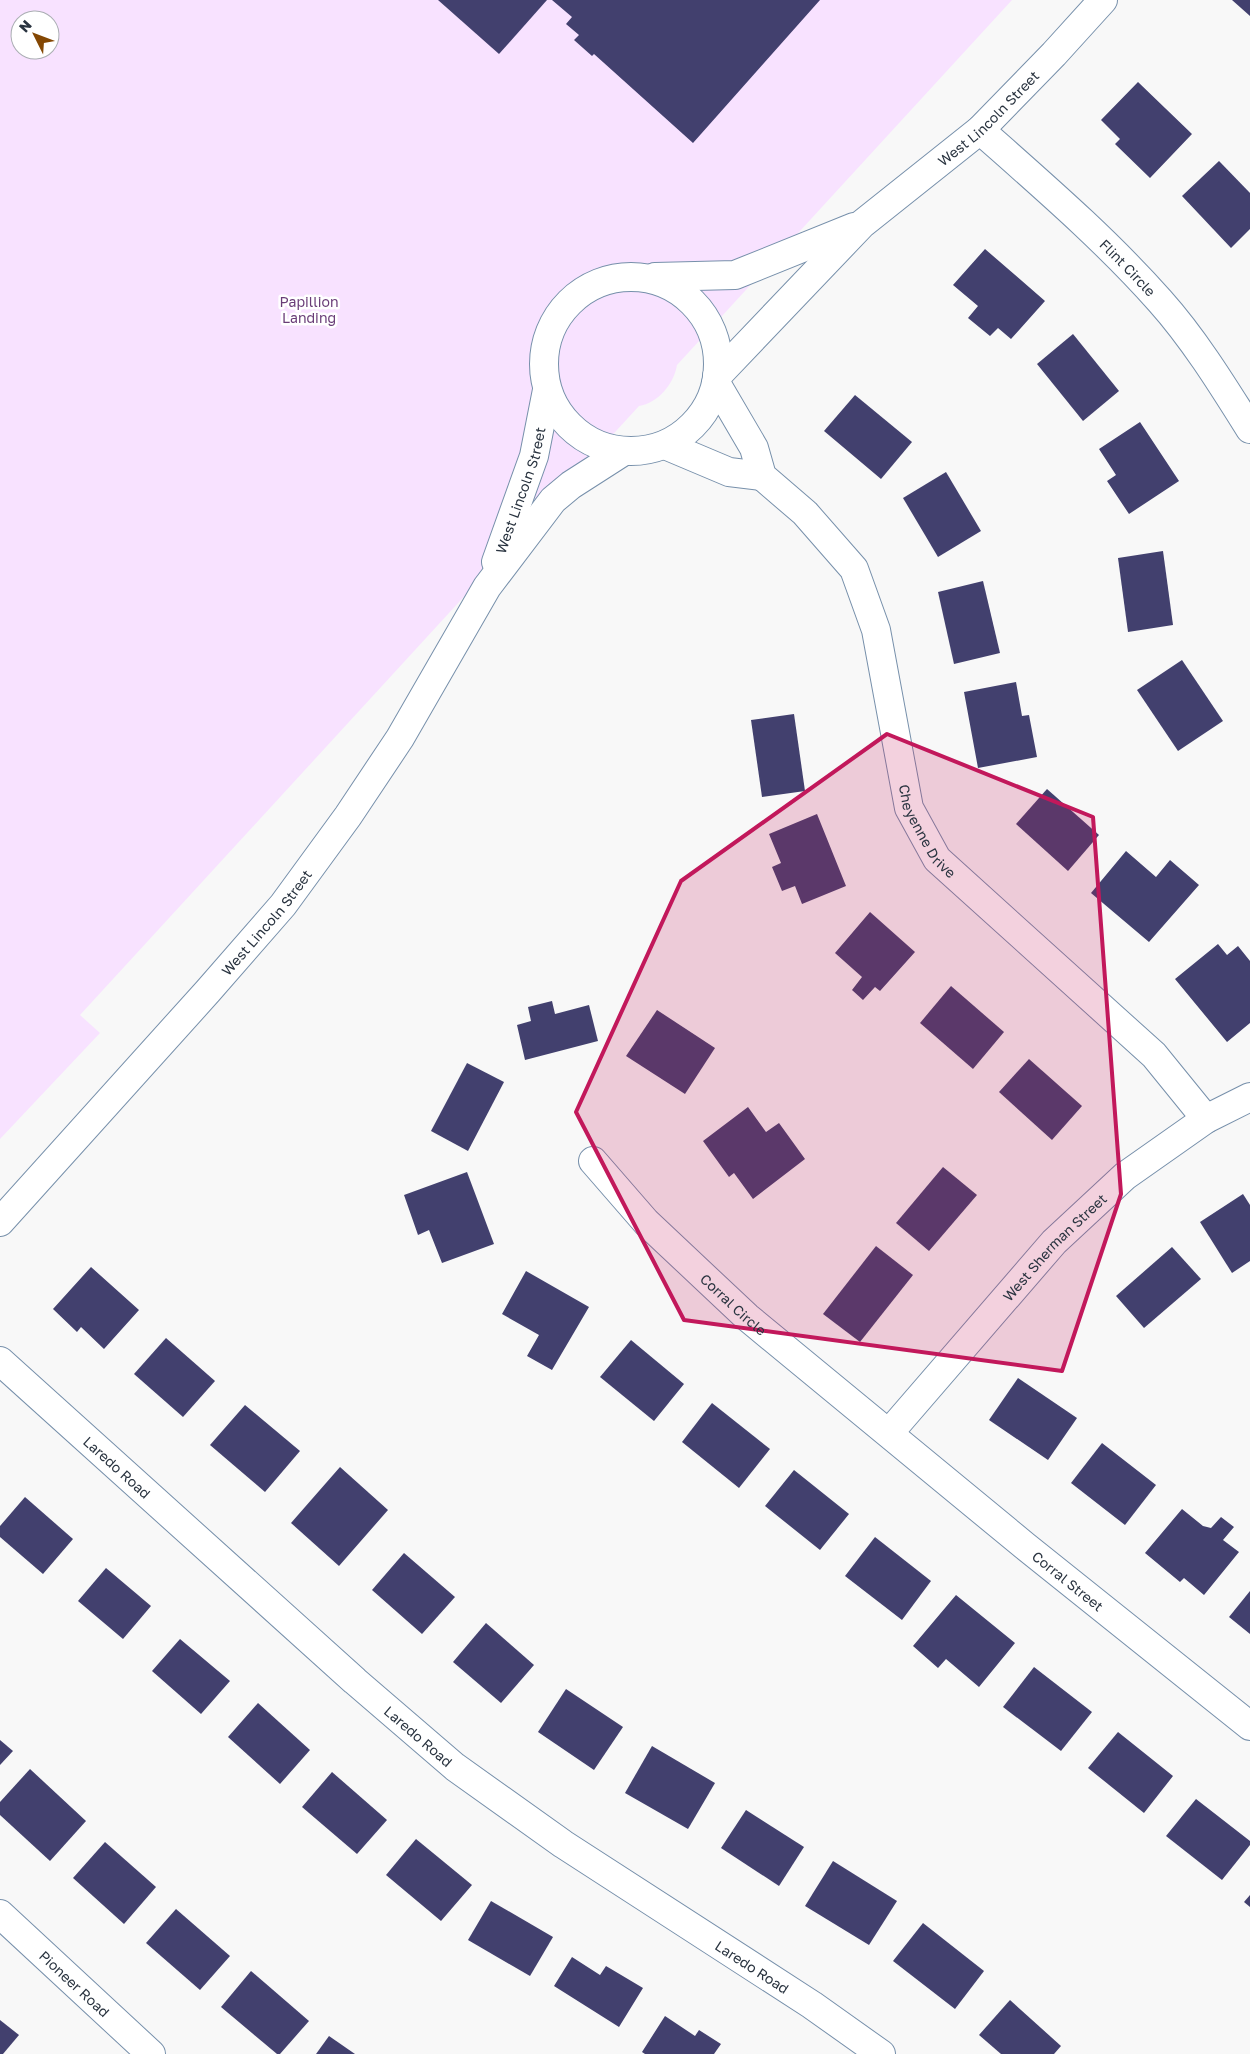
<svg xmlns="http://www.w3.org/2000/svg" width="1250" height="2054" viewBox="0 0 1250 2054" font-family="'Golos Text',sans-serif">
<style>
.green{fill:#f8e2ff;fill-rule:evenodd}
.building{fill:#42406e}
.lines{fill:none;stroke-linecap:round;stroke-linejoin:round}
.minor-casing{stroke:#7790ab;stroke-width:30}
.minor{stroke:#fff;stroke-width:28}
.marked{fill:#c2185b;fill-opacity:0.2;stroke:#c2185b;stroke-width:4;stroke-linejoin:round}
.labels{text-anchor:middle;dominant-baseline:central;stroke-width:5;stroke-linejoin:round;paint-order:stroke}
.street-label{font-size:14px;fill:#2a3440;stroke:#fff}
.park-label{font-size:14px;fill:#693c77;stroke:#fff}
</style>
<rect width="100%" height="100%" fill="#f8f8f8"/>
<path class="green" d="M 0,0 L 1012,0 L 677,365 C 674,384 658,403 639,406 L 80,1015 L 100,1033 L 0,1139 ZM 20,20 L 50,20 L 50,50 L 20,50 Z"/>
<g class="building">
<path d="M 438,0 L 547,0 L 499,54 Z"/>
<path d="M 552,0 L 820,0 L 693,143 L 594,54 L 592,56 L 574,40 L 579,35 L 566,24 L 572,17 Z"/>
<path d="M 1232,0 L 1250,0 L 1250,16 Z"/>
<path d="M 1138,82 L 1192,134 L 1150,178 L 1115,144 L 1120,139 L 1101,120 Z"/>
<path d="M 1219,161 L 1250,193 L 1250,229 L 1231,248 L 1182,196 Z"/>
<path d="M 985,249 L 1045,301 L 1011,339 L 998,328 L 990,336 L 968,318 L 978,306 L 953,285 Z"/>
<path d="M 1073,334 L 1119,391 L 1083,421 L 1037,364 Z"/>
<path d="M 855,395 L 912,442 L 881,479 L 824,431 Z"/>
<path d="M 1140,422 L 1179,481 L 1129,514 L 1107,481 L 1116,475 L 1099,449 Z"/>
<path d="M 946,472 L 981,531 L 938,557 L 903,498 Z"/>
<path d="M 1163,551 L 1173,625 L 1128,632 L 1118,558 Z"/>
<path d="M 983,581 L 1000,653 L 954,664 L 938,592 Z"/>
<path d="M 1182,660 L 1223,721 L 1178,751 L 1137,690 Z"/>
<path d="M 1016,682 L 1022,716 L 1029,715 L 1037,757 L 978,768 L 964,692 Z"/>
<path d="M 794,714 L 805,791 L 762,797 L 751,720 Z"/>
<path d="M 1047,789 L 1099,835 L 1068,871 L 1016,824 Z"/>
<path d="M 817,814 L 846,886 L 802,904 L 795,886 L 782,891 L 772,867 L 781,863 L 769,834 Z"/>
<path d="M 1126,851 L 1156,877 L 1170,860 L 1199,885 L 1149,942 L 1091,893 Z"/>
<path d="M 870,912 L 915,952 L 880,991 L 875,987 L 863,1000 L 852,990 L 862,977 L 835,953 Z"/>
<path d="M 1218,944 L 1227,955 L 1238,946 L 1250,961 L 1250,1023 L 1227,1042 L 1175,979 Z"/>
<path d="M 951,986 L 1004,1032 L 973,1069 L 920,1023 Z"/>
<path d="M 552,1001 L 555,1014 L 589,1005 L 598,1041 L 525,1060 L 517,1025 L 531,1021 L 528,1007 Z"/>
<path d="M 657,1010 L 715,1048 L 685,1094 L 626,1056 Z"/>
<path d="M 1029,1059 L 1082,1106 L 1052,1140 L 999,1092 Z"/>
<path d="M 467,1063 L 504,1082 L 468,1151 L 431,1131 Z"/>
<path d="M 748,1107 L 766,1132 L 779,1123 L 805,1159 L 753,1199 L 734,1173 L 729,1177 L 703,1141 Z"/>
<path d="M 943,1167 L 977,1195 L 929,1251 L 896,1223 Z"/>
<path d="M 467,1172 L 494,1244 L 442,1263 L 429,1230 L 418,1235 L 404,1195 Z"/>
<path d="M 1243,1194 L 1250,1205 L 1250,1261 L 1232,1273 L 1200,1222 Z"/>
<path d="M 876,1246 L 913,1275 L 860,1342 L 823,1314 Z"/>
<path d="M 1172,1247 L 1201,1279 L 1144,1328 L 1116,1296 Z"/>
<path d="M 91,1267 L 139,1310 L 104,1349 L 81,1327 L 77,1332 L 53,1309 Z"/>
<path d="M 526,1271 L 589,1307 L 552,1370 L 527,1356 L 539,1335 L 502,1314 Z"/>
<path d="M 166,1338 L 215,1381 L 183,1417 L 134,1374 Z"/>
<path d="M 631,1340 L 684,1384 L 654,1421 L 600,1377 Z"/>
<path d="M 1018,1378 L 1077,1418 L 1048,1460 L 989,1420 Z"/>
<path d="M 712,1403 L 770,1449 L 739,1488 L 682,1442 Z"/>
<path d="M 245,1405 L 300,1451 L 265,1492 L 210,1445 Z"/>
<path d="M 1102,1443 L 1156,1485 L 1125,1525 L 1071,1483 Z"/>
<path d="M 340,1467 L 388,1510 L 339,1566 L 291,1523 Z"/>
<path d="M 794,1470 L 849,1514 L 820,1550 L 765,1506 Z"/>
<path d="M 25,1497 L 73,1539 L 43,1574 L 0,1537 L 0,1526 Z"/>
<path d="M 1182,1509 L 1203,1526 L 1211,1528 L 1221,1517 L 1234,1527 L 1223,1540 L 1239,1552 L 1204,1595 L 1184,1578 L 1180,1582 L 1145,1553 Z"/>
<path d="M 875,1537 L 931,1581 L 902,1620 L 845,1576 Z"/>
<path d="M 404,1553 L 455,1597 L 422,1634 L 372,1590 Z"/>
<path d="M 106,1568 L 151,1606 L 123,1639 L 78,1601 Z"/>
<path d="M 1250,1591 L 1250,1634 L 1229,1617 Z"/>
<path d="M 956,1595 L 1015,1643 L 979,1687 L 946,1659 L 938,1668 L 913,1646 Z"/>
<path d="M 486,1623 L 534,1665 L 501,1703 L 453,1662 Z"/>
<path d="M 180,1639 L 230,1681 L 201,1714 L 152,1671 Z"/>
<path d="M 1034,1667 L 1092,1712 L 1061,1751 L 1003,1707 Z"/>
<path d="M 566,1689 L 623,1727 L 594,1770 L 538,1732 Z"/>
<path d="M 258,1703 L 310,1750 L 280,1784 L 228,1737 Z"/>
<path d="M 1118,1732 L 1173,1776 L 1144,1813 L 1088,1768 Z"/>
<path d="M 0,1740 L 13,1751 L 0,1765 Z"/>
<path d="M 652,1746 L 715,1783 L 688,1829 L 625,1793 Z"/>
<path d="M 30,1769 L 86,1821 L 50,1861 L 0,1815 L 0,1802 Z"/>
<path d="M 332,1772 L 387,1820 L 357,1854 L 302,1807 Z"/>
<path d="M 1196,1799 L 1250,1841 L 1250,1845 L 1222,1880 L 1166,1836 Z"/>
<path d="M 746,1810 L 804,1847 L 779,1886 L 721,1848 Z"/>
<path d="M 416,1839 L 472,1885 L 441,1921 L 386,1875 Z"/>
<path d="M 105,1842 L 156,1887 L 124,1924 L 73,1878 Z"/>
<path d="M 833,1861 L 897,1901 L 869,1945 L 805,1906 Z"/>
<path d="M 1250,1895 L 1250,1907 L 1244,1902 Z"/>
<path d="M 491,1901 L 553,1937 L 530,1976 L 468,1940 Z"/>
<path d="M 176,1909 L 230,1956 L 200,1990 L 146,1943 Z"/>
<path d="M 923,1923 L 984,1971 L 955,2009 L 893,1961 Z"/>
<path d="M 572,1957 L 600,1975 L 606,1966 L 643,1988 L 619,2027 L 554,1986 Z"/>
<path d="M 251,1971 L 309,2021 L 280,2054 L 277,2054 L 221,2007 Z"/>
<path d="M 1010,2000 L 1061,2046 L 1054,2054 L 1001,2054 L 979,2035 Z"/>
<path d="M 665,2016 L 695,2036 L 699,2030 L 721,2044 L 714,2054 L 645,2054 L 642,2052 Z"/>
<path d="M 0,2020 L 19,2035 L 3,2054 L 0,2054 Z"/>
<path d="M 329,2036 L 355,2054 L 316,2054 Z"/>
</g>
<g class="lines">
<g class="minor-casing">
<g id="minor">
<path id="s1" d="M 980,130 C 1042,185 1105,239 1160,301 C 1194,339 1223,386 1250,429"/>
<circle cx="631" cy="364" r="87"/>
<path d="M 655,277 L 735,275 L 854,227"/>
<path id="s2" d="M 717,376 L 862,224 L 980,130 L 1054,54 L 1103,0"/>
<path id="s3" d="M 716,383 L 754,448 L 762,476 L 805,513 L 854,569 L 876,630 L 909,808 L 937,859 L 1154,1055 L 1206,1119"/>
<path d="M 665,445 L 729,472 L 762,476"/>
<path id="s4" d="M 496,562 L 534,456 L 547,390"/>
<path id="s5" d="M 593,1161 L 646,1222 L 747,1317 L 1025,1546 L 1250,1726"/>
<path id="s6" d="M 0,1222 L 208,991 L 283,905 L 348,816 L 400,738 L 487,587 L 553,500 L 571,485 L 624,451"/>
<path id="s7" d="M 0,1361 L 355,1681 L 455,1767 L 563,1844 L 812,2005 L 881,2054"/>
<path id="s8" d="M 889,1433 L 1054,1242 L 1125,1176 L 1206,1119 L 1250,1097"/>
<path id="s9" d="M 0,1914 L 151,2054"/>
</g>
</g>
<use href="#minor" class="minor"/>
</g>
<path class="marked" d="M 887,734 L 1093,817 L 1121,1194 L 1062,1371 L 684,1320 L 576,1112 L 681,881 Z"/>
<g class="labels">
<g class="street-label">
<text stroke="none"><textPath href="#s2" startOffset="375">West Lincoln Street</textPath></text>
<text stroke="none"><textPath href="#s1" startOffset="202">Flint Circle</textPath></text>
<text stroke="none"><textPath href="#s4" startOffset="76">West Lincoln Street</textPath></text>
<text stroke="none"><textPath href="#s3" startOffset="510">Cheyenne Drive</textPath></text>
<text stroke="none"><textPath href="#s6" startOffset="401">West Lincoln Street</textPath></text>
<text stroke="none"><textPath href="#s8" startOffset="249">West Sherman Street</textPath></text>
<text stroke="none"><textPath href="#s5" startOffset="201">Corral Circle</textPath></text>
<text stroke="none"><textPath href="#s7" startOffset="158">Laredo Road</textPath></text>
<text stroke="none"><textPath href="#s5" startOffset="635">Corral Street</textPath></text>
<text stroke="none"><textPath href="#s7" startOffset="562">Laredo Road</textPath></text>
<text stroke="none"><textPath href="#s7" startOffset="968">Laredo Road</textPath></text>
<text stroke="none"><textPath href="#s9" startOffset="102">Pioneer Road</textPath></text>
</g>
<g class="park-label">
<text x="309" y="301">Papillion<tspan x="309" dy="16">Landing</tspan></text>
</g>
</g>
<g transform="translate(35 35) rotate(312)"><circle r="24" fill="#ffffff" stroke="#aaaeb3"/>
<path d="M0-4L9 19L0 12L-9 19Z" fill="#844703"/>
<text y="-8" font-size="14" font-weight="bold" text-anchor="middle" fill="#2a3440">N</text>
</g>
</svg>
